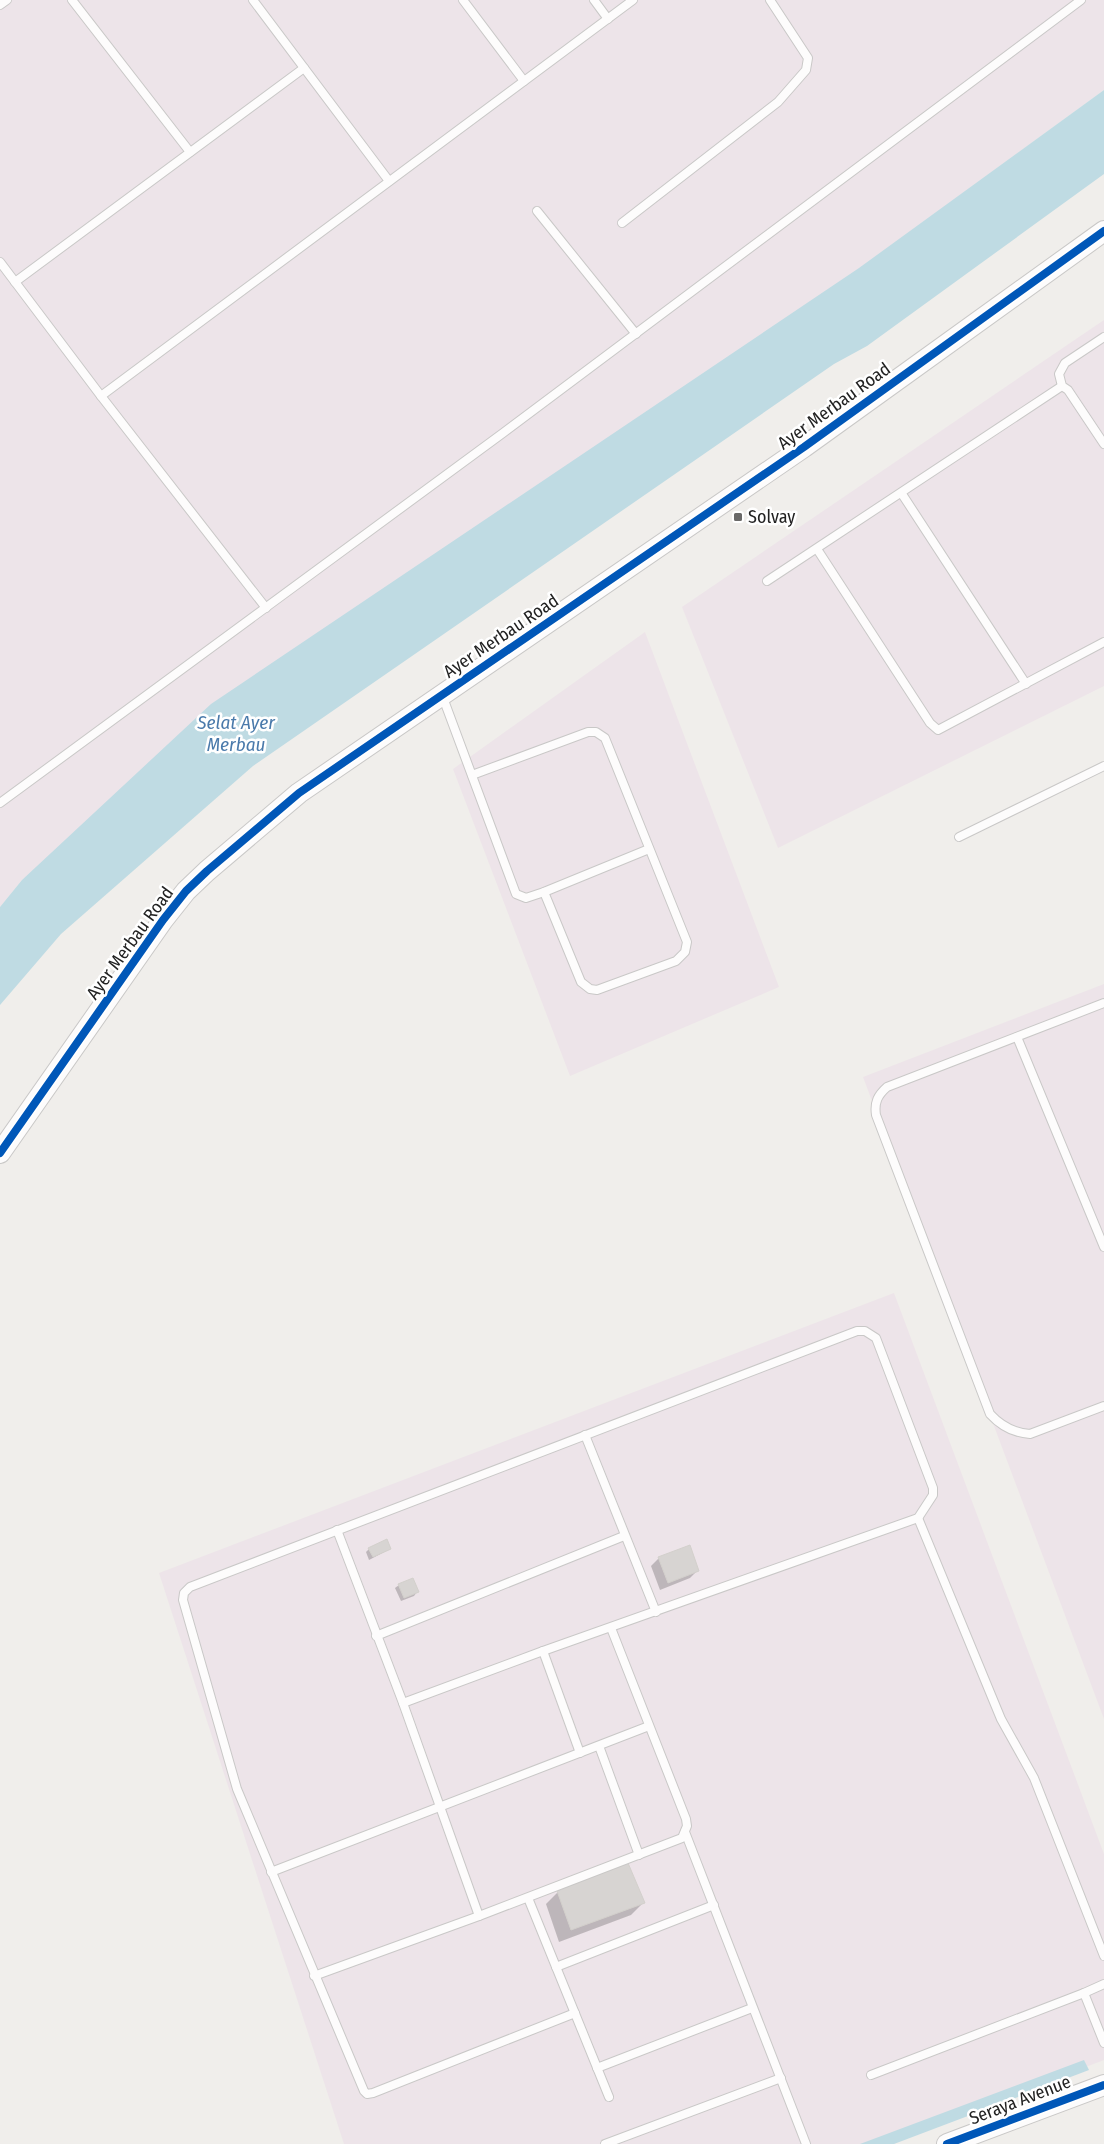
<svg xmlns="http://www.w3.org/2000/svg" width="1104" height="2144" viewBox="0 0 1104 2144" font-family="'Fira Sans Condensed',sans-serif">
<style>
.industrial{fill:#ede4e9}
.water{fill:#bfdbe3}
.shadow{fill:#0003}
.building{fill:#d7d4d2;stroke:#d3d0cc}
.lines{fill:none;stroke-linecap:round;stroke-linejoin:round}
.service-casing{stroke:#c9c8c7;stroke-width:10}
.tertiary-casing{stroke:#c9c8c7;stroke-width:22}
.service{stroke:#fdfcfc;stroke-width:8}
.tertiary{stroke:#fdfcfc;stroke-width:20}
.cycleway-casing{stroke:#fff;stroke-width:11}
.cycleway{stroke:#0057b8;stroke-width:8}
.poi-dot{fill:#6a6968;stroke:#fff;stroke-width:2}
.labels{text-anchor:middle;dominant-baseline:central;stroke-width:5;stroke-linejoin:round;paint-order:stroke}
.street-label{font-size:18px;fill:#222;stroke:#fff}
.poi-label{font-size:18px;fill:#222;stroke:#fff;text-anchor:start}
.water-label{font-size:19px;font-style:italic;fill:#4a7aab;stroke:#fff}
</style>
<rect width="100%" height="100%" fill="#f0eeeb"/>
<g class="industrial">
<path d="M 0,0 L 1104,0 L 1104,90 L 22,880 L 0,907 Z"/>
<path d="M 1104,320 L 1104,686 L 778,848 L 682,607 Z"/>
<path d="M 645,632 L 779,987 L 570,1076 L 453,769 Z"/>
<path d="M 1104,984 L 1104,1719 L 863,1077 Z"/>
<path d="M 894,1293 L 1104,1854 L 1104,2060 L 883,2144 L 344,2144 L 159,1573 Z"/>
</g>
<g class="water">
<path d="M 1104,90 L 1104,174 L 867,346 L 834,364 L 253,766 L 61,934 L 0,1005 L 0,907 L 22,880 L 211,704 L 859,268 Z"/>
<path d="M 1084,2060 L 1089,2070 L 894,2144 L 860,2144 Z"/>
</g>
<g class="shadow">
<path d="M 369,1549 L 390,1549 L 369,1560 L 366,1552 Z"/>
<path d="M 659,1558 L 698,1570 L 690,1578 L 660,1590 L 651,1566 Z"/>
<path d="M 399,1585 L 417,1592 L 414,1596 L 401,1601 L 395,1588 Z"/>
<path d="M 558,1892 L 643,1903 L 631,1915 L 559,1942 L 546,1904 Z"/>
</g>
<g class="building">
<path d="M 387,1539 L 391,1549 L 373,1557 L 368,1548 Z"/>
<path d="M 690,1545 L 699,1571 L 668,1583 L 658,1557 Z"/>
<path d="M 413,1578 L 419,1592 L 404,1598 L 398,1584 Z"/>
<path d="M 628,1863 L 645,1903 L 571,1930 L 557,1891 Z"/>
</g>
<g class="lines">
<g class="service-casing">
<g id="service">
<path d="M 72,0 L 190,152"/>
<path d="M 253,0 L 389,181"/>
<path d="M 463,0 L 524,81"/>
<path d="M 594,0 L 608,19"/>
<path d="M 0,5 L 7,0"/>
<path d="M 537,211 L 636,334"/>
<path d="M 622,223 L 778,102 L 806,70 L 808,58 L 770,0"/>
<path d="M 0,262 L 101,396 L 266,608"/>
<path d="M 15,282 L 304,68"/>
<path d="M 1104,337 L 1065,363 L 1059,374 L 1062,386 L 1068,390 L 1104,444"/>
<path d="M 101,396 L 633,0"/>
<path d="M 902,494 L 1026,684"/>
<path d="M 817,549 L 930,723 L 938,730 L 1104,642"/>
<path d="M 767,581 L 1062,386"/>
<path d="M 442,695 L 516,894 L 526,898 L 544,892 L 649,849"/>
<path d="M 472,775 L 588,732 L 596,732 L 605,738 L 687,942 L 685,952 L 676,961 L 597,990 L 590,989 L 581,982 L 544,892"/>
<path d="M 0,803 L 503,433 L 1081,0"/>
<path d="M 959,837 L 1104,766"/>
<path d="M 1104,1003 L 887,1087 C 878,1095 874,1102 876,1115 L 990,1414 C 1001,1426 1014,1433 1030,1434 L 1104,1406"/>
<path d="M 1017,1037 L 1104,1247"/>
<path d="M 585,1435 L 656,1612"/>
<path d="M 918,1518 L 1001,1719 L 1034,1778 L 1104,1956"/>
<path d="M 337,1530 L 403,1703 L 479,1916"/>
<path d="M 376,1636 L 624,1536"/>
<path d="M 543,1651 L 580,1753"/>
<path d="M 403,1703 L 543,1651 L 918,1518 L 933,1495 L 933,1488 L 876,1338 L 865,1331 L 857,1331 L 190,1587 L 184,1593 L 183,1600 L 237,1789 L 364,2091 L 367,2094 L 373,2093 L 575,2013"/>
<path d="M 599,1746 L 639,1855"/>
<path d="M 685,1832 L 806,2144"/>
<path d="M 271,1872 L 649,1726"/>
<path d="M 528,1898 L 609,2097"/>
<path d="M 556,1967 L 714,1905"/>
<path d="M 314,1976 L 479,1916 L 682,1838 L 687,1826 L 686,1819 L 611,1628"/>
<path d="M 1084,1993 L 1104,2043"/>
<path d="M 597,2068 L 752,2008"/>
<path d="M 871,2075 L 1084,1993 L 1104,1984"/>
<path d="M 605,2144 L 781,2078"/>
</g>
</g>
<g class="tertiary-casing">
<g id="tertiary">
<path d="M 0,1153 L 163,920 L 186,891 L 207,871 L 299,793 L 804,447 L 1104,231"/>
<path d="M 947,2144 L 1104,2085"/>
</g>
</g>
<use href="#service" class="service"/>
<use href="#tertiary" class="tertiary"/>
<g class="cycleway-casing">
<g id="cycleway">
<path d="M 0,1153 L 163,920 L 186,891 L 207,871 L 299,793 L 804,447 L 1104,231"/>
<path d="M 947,2144 L 1104,2085"/>
</g>
</g>
<use href="#cycleway" class="cycleway"/>
</g>
<rect class="poi-dot" x="733" y="512" width="10" height="10" rx="2.5"/>
<g class="labels">
<g class="street-label">
<text transform="translate(834 406) rotate(-36)">Ayer Merbau Road</text>
<text transform="translate(501 636) rotate(-34)">Ayer Merbau Road</text>
<text transform="translate(130 943) rotate(-54)">Ayer Merbau Road</text>
<text transform="translate(1020 2100) rotate(-21)">Seraya Avenue</text>
</g>
<g class="poi-label">
<text x="748" y="517">Solvay</text>
</g>
<g class="water-label">
<text x="236" y="722">Selat Ayer<tspan x="236" dy="22">Merbau</tspan></text>
</g>
</g>
</svg>
